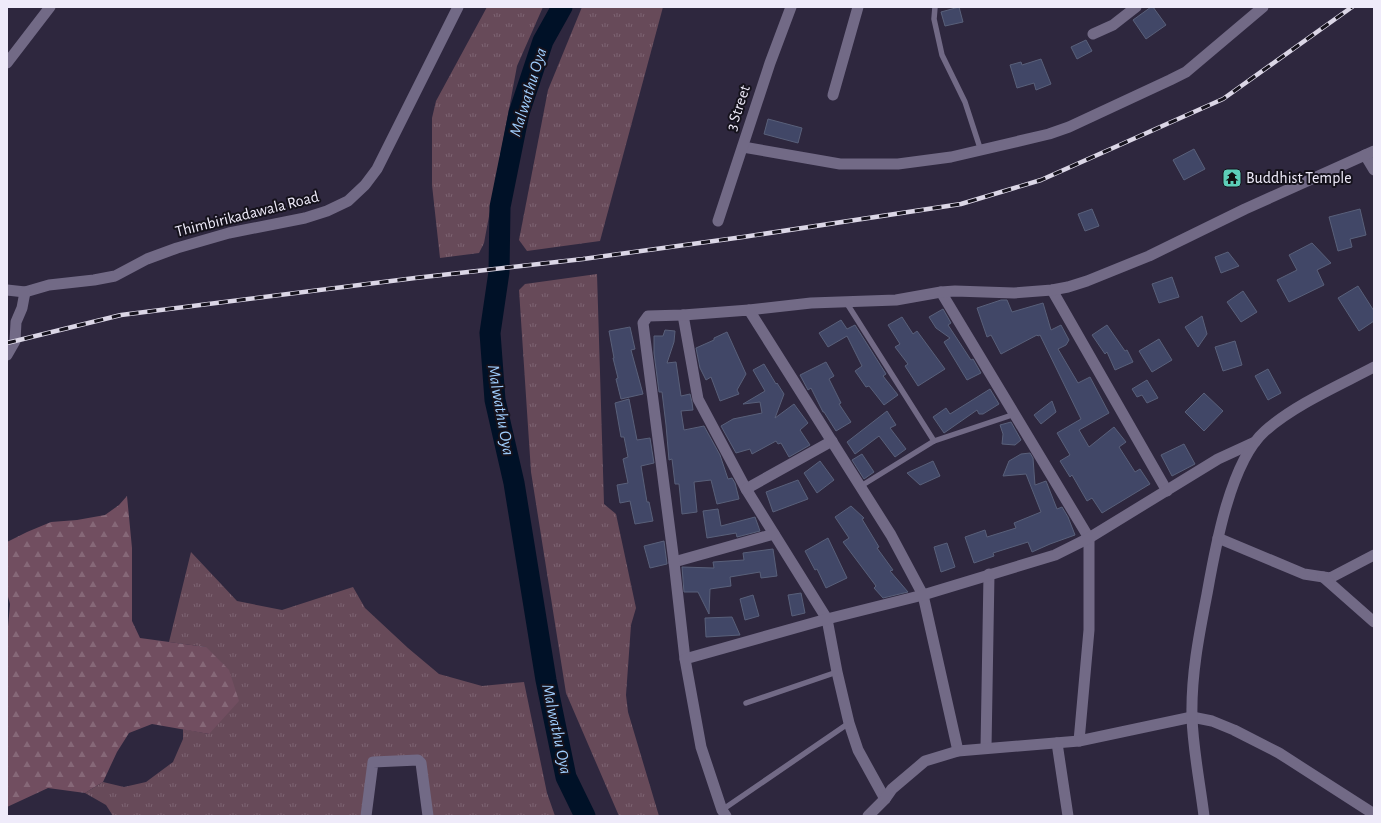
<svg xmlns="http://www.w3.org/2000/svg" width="1381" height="823" viewBox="0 0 1381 823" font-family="'Alegreya Sans',sans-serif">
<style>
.grass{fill:url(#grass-tufts)}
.forest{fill:url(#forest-firs)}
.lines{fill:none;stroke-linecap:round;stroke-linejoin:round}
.river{stroke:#001127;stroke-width:21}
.building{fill:#414767;stroke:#59607a}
.service{stroke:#726a86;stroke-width:5.5}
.minor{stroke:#726a86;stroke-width:11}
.rail-casing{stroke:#dbd6e6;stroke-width:4.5}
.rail{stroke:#15121c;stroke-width:3;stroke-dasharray:9;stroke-linecap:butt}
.labels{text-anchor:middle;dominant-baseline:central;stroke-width:4;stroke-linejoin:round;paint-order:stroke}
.street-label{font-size:16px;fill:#efebfa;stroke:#15121c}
.poi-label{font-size:16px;fill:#efebfa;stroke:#15121c;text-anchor:start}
.water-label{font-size:17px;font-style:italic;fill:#9fcdfd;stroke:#15121c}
</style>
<defs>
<pattern id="grass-tufts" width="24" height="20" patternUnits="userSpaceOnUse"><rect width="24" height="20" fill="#674a59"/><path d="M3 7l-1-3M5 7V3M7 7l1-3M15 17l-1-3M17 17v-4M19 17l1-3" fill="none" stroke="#7d6472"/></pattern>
<pattern id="forest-firs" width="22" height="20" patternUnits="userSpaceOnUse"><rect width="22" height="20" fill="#714e60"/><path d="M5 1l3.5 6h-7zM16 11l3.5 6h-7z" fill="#866878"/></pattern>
</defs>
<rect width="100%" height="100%" fill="#2e273e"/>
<g class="grass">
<path d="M 487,7 L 543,7 L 517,66 L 484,243 L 479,253 L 440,258 L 432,185 L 432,118 L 436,101 Z"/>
<path d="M 582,7 L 663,7 L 600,241 L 527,251 L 519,240 L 548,90 Z"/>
<path d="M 597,274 L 604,504 L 616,514 L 636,608 L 631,625 L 626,695 L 628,712 L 659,816 L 619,816 L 566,693 L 531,472 L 519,290 L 525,284 Z"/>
<path d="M 191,552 L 237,601 L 282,610 L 353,587 L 365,608 L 408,648 L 439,674 L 482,686 L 524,682 L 547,793 L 555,816 L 428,816 L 421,763 L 373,762 L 366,816 L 113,816 L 106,805 L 85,793 L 103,782 L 124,787 L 146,782 L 173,762 L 183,739 L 183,729 L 209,734 L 206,647 L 169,642 Z"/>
</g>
<path class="forest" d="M 127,496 L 132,548 L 132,621 L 140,638 L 206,647 L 229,670 L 239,701 L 209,734 L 152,724 L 129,733 L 117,752 L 103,782 L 85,793 L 48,788 L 7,807 L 7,638 L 10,604 L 7,593 L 7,542 L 27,532 L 51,522 L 77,520 L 105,515 L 119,505 Z"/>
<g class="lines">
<path class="river" d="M 562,7 L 543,41 L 519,113 L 500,207 L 499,272 L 490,333 L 495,400 L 514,483 L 546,680 L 566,777 L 585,816"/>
</g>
<g class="building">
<path d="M 959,7 L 963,22 L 945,26 L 941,12 Z"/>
<path d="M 1151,7 L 1153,7 L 1166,25 L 1146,39 L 1133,20 Z"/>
<path d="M 1086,40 L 1092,51 L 1077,59 L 1071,47 Z"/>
<path d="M 1041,59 L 1051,84 L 1036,90 L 1034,83 L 1017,88 L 1010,65 L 1021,62 L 1022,65 Z"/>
<path d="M 768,119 L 802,128 L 798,143 L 764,134 Z"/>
<path d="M 1194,149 L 1205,169 L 1184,180 L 1173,160 Z"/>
<path d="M 1092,209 L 1099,226 L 1085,231 L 1078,214 Z"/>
<path d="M 1360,209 L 1366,235 L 1350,239 L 1352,247 L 1338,251 L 1329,217 Z"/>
<path d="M 1312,243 L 1331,263 L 1317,270 L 1324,285 L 1289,302 L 1277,280 L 1297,270 L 1289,255 Z"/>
<path d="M 1228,252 L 1239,266 L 1221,273 L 1215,257 Z"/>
<path d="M 1172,277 L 1179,297 L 1159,303 L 1152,284 Z"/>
<path d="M 1358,286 L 1374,311 L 1374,321 L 1359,331 L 1338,298 Z"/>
<path d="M 1243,291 L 1257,312 L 1241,322 L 1227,302 Z"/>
<path d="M 1001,300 L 1007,300 L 1012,312 L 1043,303 L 1051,330 L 1061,325 L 1069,340 L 1066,345 L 1058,349 L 1078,383 L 1090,377 L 1109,413 L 1079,430 L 1089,447 L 1114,427 L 1126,442 L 1119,447 L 1135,472 L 1140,469 L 1150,484 L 1102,513 L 1092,498 L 1087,501 L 1072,475 L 1070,477 L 1060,461 L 1070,455 L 1057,433 L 1081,419 L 1040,335 L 1038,336 L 1037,335 L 1001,354 L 991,335 L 987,337 L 977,308 Z"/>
<path d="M 943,309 L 951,323 L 948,325 L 971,360 L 973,359 L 981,373 L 967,380 L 944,342 L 950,338 L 936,328 L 929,317 Z"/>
<path d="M 1202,316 L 1207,334 L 1198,347 L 1185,327 Z"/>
<path d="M 902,317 L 913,334 L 917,331 L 945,369 L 918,386 L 905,366 L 908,364 L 895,347 L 900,344 L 888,325 Z"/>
<path d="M 841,320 L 847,329 L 855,325 L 886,374 L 883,376 L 898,395 L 884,405 L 869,386 L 866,387 L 855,371 L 862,366 L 847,336 L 828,347 L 819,333 Z"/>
<path d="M 1107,325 L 1125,351 L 1127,350 L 1133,362 L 1115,370 L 1107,352 L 1105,354 L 1092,335 Z"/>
<path d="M 630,327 L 635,349 L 631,350 L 643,394 L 621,399 L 616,379 L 618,378 L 613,358 L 614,358 L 609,331 Z"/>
<path d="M 665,330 L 675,331 L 674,342 L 667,363 L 676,362 L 681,396 L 690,394 L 692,402 L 693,410 L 681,411 L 684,430 L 704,426 L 720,455 L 728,479 L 732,478 L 735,483 L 739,499 L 717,504 L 711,480 L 694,482 L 697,512 L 682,514 L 679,484 L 675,484 L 672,459 L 669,460 L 666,425 L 662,392 L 659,392 L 654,353 L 654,336 L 663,336 Z"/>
<path d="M 727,332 L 746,374 L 737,390 L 739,394 L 720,401 L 711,377 L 706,380 L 700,368 L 696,348 L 714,340 L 714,338 Z"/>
<path d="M 1159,339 L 1172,360 L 1152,372 L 1139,351 Z"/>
<path d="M 1235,341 L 1242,365 L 1223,371 L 1215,347 Z"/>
<path d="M 826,362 L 834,376 L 829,379 L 841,403 L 839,404 L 851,422 L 836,431 L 824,412 L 823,412 L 811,388 L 808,390 L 800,375 Z"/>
<path d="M 764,364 L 776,384 L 777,383 L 784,394 L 775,418 L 794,404 L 808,423 L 800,430 L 810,445 L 789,457 L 781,443 L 778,444 L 776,441 L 752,454 L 750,449 L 736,453 L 721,426 L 733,419 L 762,413 L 760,402 L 743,404 L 765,391 L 753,370 Z"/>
<path d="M 1268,369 L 1281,393 L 1268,400 L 1255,376 Z"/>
<path d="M 1147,380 L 1158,398 L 1147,403 L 1142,395 L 1137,397 L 1132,389 Z"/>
<path d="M 990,389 L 999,404 L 983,414 L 979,414 L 977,410 L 944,433 L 933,417 L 946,408 L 950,414 Z"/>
<path d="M 1204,393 L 1223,411 L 1204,431 L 1185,412 Z"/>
<path d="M 629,399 L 637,440 L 650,438 L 654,463 L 641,466 L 647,502 L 649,502 L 653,521 L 635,524 L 630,501 L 620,503 L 617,485 L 628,483 L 623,459 L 628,457 L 624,437 L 621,437 L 615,403 Z"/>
<path d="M 1052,401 L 1056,412 L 1041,424 L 1034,415 Z"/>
<path d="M 887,411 L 896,425 L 890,428 L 906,449 L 895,457 L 879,436 L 855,454 L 847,442 Z"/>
<path d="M 1011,422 L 1021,440 L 1015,445 L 1002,444 L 1003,434 L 1000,425 Z"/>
<path d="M 1184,444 L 1195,464 L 1172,476 L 1161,455 Z"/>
<path d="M 1030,453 L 1033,458 L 1035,485 L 1046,481 L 1057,509 L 1062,507 L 1068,517 L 1075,535 L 1050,544 L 1032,552 L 1028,542 L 993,553 L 994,556 L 974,563 L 965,537 L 985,530 L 987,537 L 1016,528 L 1014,523 L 1041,512 L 1026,474 L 1003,476 L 1009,461 L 1021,454 Z"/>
<path d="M 862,454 L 874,472 L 864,479 L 852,460 Z"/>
<path d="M 820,461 L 834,480 L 817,493 L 804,473 Z"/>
<path d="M 933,461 L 940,476 L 920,485 L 907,473 Z"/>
<path d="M 798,480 L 808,499 L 773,512 L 766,492 Z"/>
<path d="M 851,506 L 864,518 L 862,519 L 879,547 L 877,548 L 893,570 L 890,571 L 908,592 L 883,598 L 874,588 L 876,586 L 843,542 L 849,538 L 835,517 Z"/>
<path d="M 718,509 L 721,526 L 755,517 L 760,531 L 737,537 L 736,533 L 707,538 L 703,511 Z"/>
<path d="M 828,538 L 847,578 L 826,588 L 817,569 L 815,570 L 805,551 Z"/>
<path d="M 664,541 L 667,564 L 650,568 L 644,546 Z"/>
<path d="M 947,543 L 955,567 L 941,572 L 934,547 Z"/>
<path d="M 773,549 L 777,576 L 761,578 L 760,572 L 730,577 L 731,586 L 710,589 L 709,614 L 698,592 L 684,592 L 682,567 L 714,568 L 713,562 L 744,560 L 743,553 Z"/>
<path d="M 801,593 L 805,613 L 792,616 L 788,595 Z"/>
<path d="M 753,595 L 759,616 L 745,620 L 740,599 Z"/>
<path d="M 732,617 L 740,635 L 706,637 L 705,618 Z"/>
</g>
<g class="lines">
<g class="service">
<path d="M 935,7 L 934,19 L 942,55 L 965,102 L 981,151"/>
<path d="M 846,302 L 934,441"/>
<path d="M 861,486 L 934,441 L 1015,414"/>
<path d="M 746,703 L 837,672"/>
<path d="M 722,810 L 849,723"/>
</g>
<g class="minor">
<path d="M 1093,34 L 1113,25 L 1136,7"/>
<path d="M 7,63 L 50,7"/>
<path d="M 833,95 L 858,7"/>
<path d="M 743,147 L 840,164 L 898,164 L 951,157 L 1049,134 L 1069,127 L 1170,80 L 1186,72 L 1263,7"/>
<path d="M 1365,155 L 1374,170"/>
<path d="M 718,221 L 770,63 L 791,7"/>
<path d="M 7,290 L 25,292 L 49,285 L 94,280 L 115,276 L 147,259 L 177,248 L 229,233 L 305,218 L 327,211 L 348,201 L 365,185 L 377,169 L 458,7"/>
<path d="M 1052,290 L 1167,491"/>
<path d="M 941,292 L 1089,538 L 1089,630 L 1079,741"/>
<path d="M 749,310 L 811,303 L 896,300 L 941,292 L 955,291 L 1014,293 L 1052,290 L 1068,287 L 1087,281 L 1149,256 L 1245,209 L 1374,151"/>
<path d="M 683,315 L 698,399 L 746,489 L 827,619 L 837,672 L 849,723 L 858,750 L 885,799"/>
<path d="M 7,355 L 15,341 L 16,322 L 22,308 L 25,292"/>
<path d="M 746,489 L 832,441"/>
<path d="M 1218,538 L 1304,574 L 1330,578 L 1374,555"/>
<path d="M 674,562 L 774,534"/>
<path d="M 1323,577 L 1374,622"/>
<path d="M 685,659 L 674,562 L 643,323 L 648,316 L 683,315 L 749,310 L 891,535 L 923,595 L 958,751"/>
<path d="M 1057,743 L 1068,816"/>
<path d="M 986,748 L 989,574"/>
<path d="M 366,816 L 373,762 L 418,760 L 421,763 L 428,816"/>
<path d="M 726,816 L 722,810 L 701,747 L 685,659 L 827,619 L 923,595 L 1055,555 L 1089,538 L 1218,459 L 1255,442"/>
<path d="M 868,816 L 885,799 L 892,789 L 925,761 L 958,751 L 1079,741 L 1192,717 L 1212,721 L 1234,730 L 1279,753 L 1374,814"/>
<path d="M 1204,816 C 1200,783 1193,750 1192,717 C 1191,675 1199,635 1207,594 C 1215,549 1230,462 1265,431 C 1294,405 1340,385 1374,367"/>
</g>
<g class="rail-casing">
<path id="rail" d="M 7,343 L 121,315 L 415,278 L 583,259 L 743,237 L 961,204 L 1041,180 L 1223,99 L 1352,7"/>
</g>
<use href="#rail" class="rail"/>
</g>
<defs>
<g id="temple-square" transform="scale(1)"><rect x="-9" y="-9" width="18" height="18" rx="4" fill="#5dceb8" stroke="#15121c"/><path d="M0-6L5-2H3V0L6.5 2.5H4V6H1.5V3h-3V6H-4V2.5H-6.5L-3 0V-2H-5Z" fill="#111"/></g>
</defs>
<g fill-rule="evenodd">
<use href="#temple-square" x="1232" y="178"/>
</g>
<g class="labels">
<g class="street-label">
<text transform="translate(738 108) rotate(-72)">3 Street</text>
<text transform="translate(247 214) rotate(-14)">Thimbirikadawala Road</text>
</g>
<g class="poi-label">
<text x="1246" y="178">Buddhist Temple</text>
</g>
<g class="water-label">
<text transform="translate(528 92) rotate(-73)">Malwathu Oya</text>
<text transform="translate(501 410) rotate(80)">Malwathu Oya</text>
<text transform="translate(557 729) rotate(78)">Malwathu Oya</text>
</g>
</g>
<rect width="1381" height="823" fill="none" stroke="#efebfa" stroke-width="16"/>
</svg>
